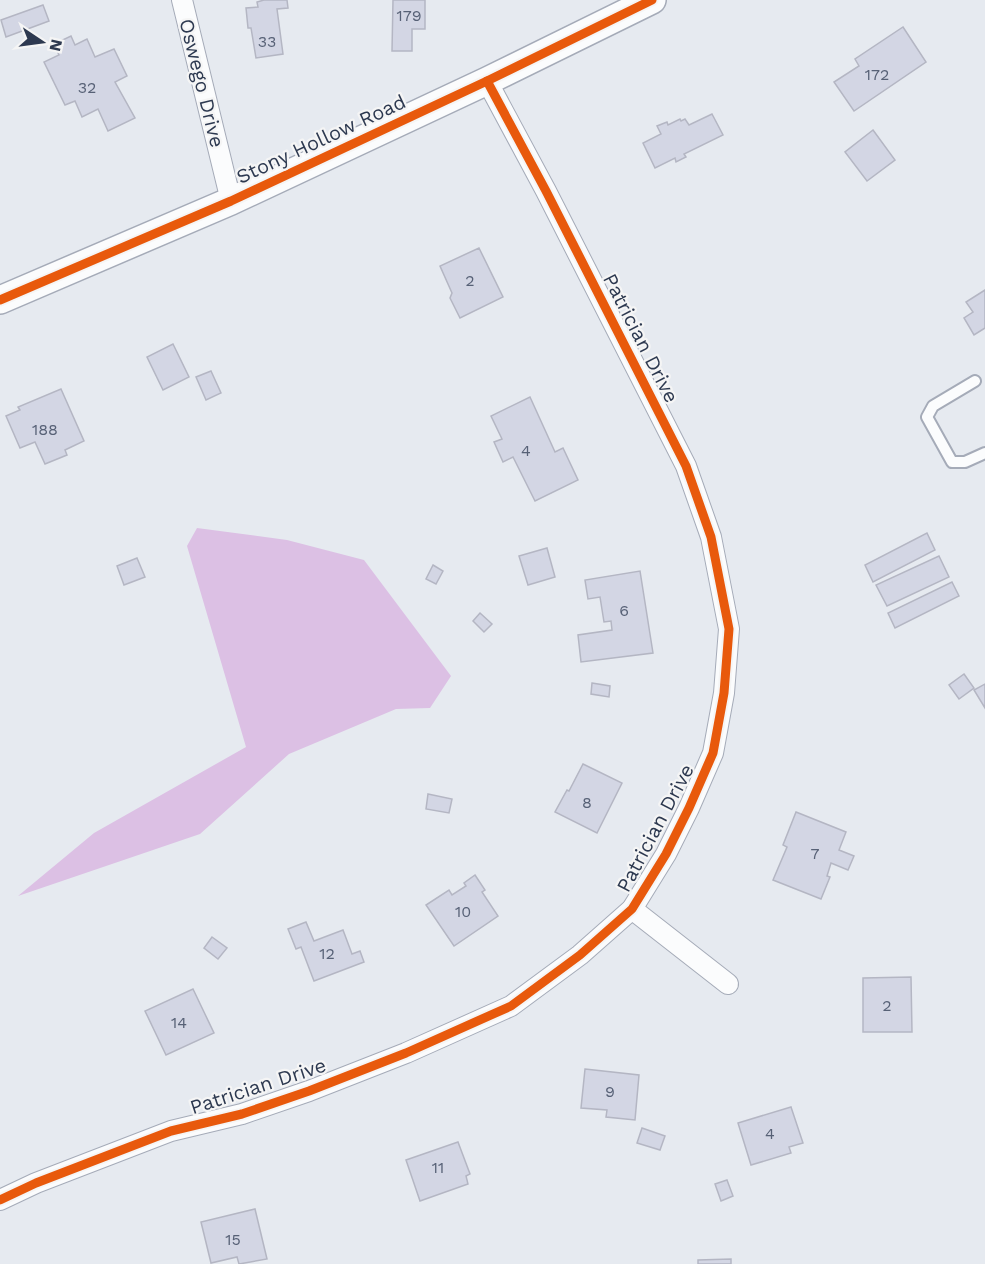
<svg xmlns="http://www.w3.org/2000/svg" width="985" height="1264" viewBox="0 0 985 1264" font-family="'Work Sans',sans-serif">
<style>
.forest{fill:#dcc0e4}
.building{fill:#d3d6e4;stroke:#b4b6c3;stroke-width:1.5}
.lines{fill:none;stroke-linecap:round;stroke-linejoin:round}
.lane-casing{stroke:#a5abb8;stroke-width:14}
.street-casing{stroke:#a5abb8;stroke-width:22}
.secondary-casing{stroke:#a5abb8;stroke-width:30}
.lane{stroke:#fbfcfd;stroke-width:10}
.street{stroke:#fbfcfd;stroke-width:20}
.secondary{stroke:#fbfcfd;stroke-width:27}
.cycleway-casing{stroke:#f5f5f5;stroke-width:13}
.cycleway{stroke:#e8590c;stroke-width:9}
.labels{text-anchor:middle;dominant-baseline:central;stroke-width:4.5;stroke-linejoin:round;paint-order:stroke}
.number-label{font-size:16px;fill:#576176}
.street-label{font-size:20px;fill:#2d3950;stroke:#f5f5f5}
</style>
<rect width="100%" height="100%" fill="#e6eaf0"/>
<path class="forest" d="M 197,528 L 287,540 L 364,560 L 451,676 L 430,708 L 396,709 L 289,754 L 200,834 L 18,896 L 94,833 L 246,747 L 187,546 Z"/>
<g class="building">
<path d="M 287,0 L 288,8 L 277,9 L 283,54 L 256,58 L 251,28 L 248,28 L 246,8 L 258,7 L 257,2 L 264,0 Z"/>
<path d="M 393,0 L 425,0 L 425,29 L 412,29 L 412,51 L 392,51 Z"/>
<path d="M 43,5 L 49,21 L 6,37 L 1,20 Z"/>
<path d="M 903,27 L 926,62 L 854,111 L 834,82 L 859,66 L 855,59 Z"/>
<path d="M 71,36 L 75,45 L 87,39 L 95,57 L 114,49 L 127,76 L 115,82 L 135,118 L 108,131 L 98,109 L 82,117 L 75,101 L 65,105 L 44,62 L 59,55 L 54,44 Z"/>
<path d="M 712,114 L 723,135 L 684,154 L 686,157 L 676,162 L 675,158 L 655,168 L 643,143 L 661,134 L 657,126 L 667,122 L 668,125 L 680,119 L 681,121 L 685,119 L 689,125 Z"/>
<path d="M 873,130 L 895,160 L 867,181 L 845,152 Z"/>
<path d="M 479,248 L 503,297 L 460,318 L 450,298 L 452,293 L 440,266 Z"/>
<path d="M 985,290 L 985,328 L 974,335 L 964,318 L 973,312 L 966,302 Z"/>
<path d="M 173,344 L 189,377 L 163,390 L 147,357 Z"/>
<path d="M 211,371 L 221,393 L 206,400 L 196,377 Z"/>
<path d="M 61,389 L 84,441 L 65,450 L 67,455 L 45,464 L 35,442 L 20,448 L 6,416 L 20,410 L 18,407 Z"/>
<path d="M 530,397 L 555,452 L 563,448 L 578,480 L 535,501 L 513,457 L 503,462 L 494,442 L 502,439 L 491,416 Z"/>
<path d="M 927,533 L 935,550 L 873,582 L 865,565 Z"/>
<path d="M 547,548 L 555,577 L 528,585 L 519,556 Z"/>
<path d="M 939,556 L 949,577 L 887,606 L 876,585 Z"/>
<path d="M 137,558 L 145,577 L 124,585 L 117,566 Z"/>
<path d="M 433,565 L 443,571 L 436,584 L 426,579 Z"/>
<path d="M 640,571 L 653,653 L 581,662 L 578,635 L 612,630 L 611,621 L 604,622 L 600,597 L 588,599 L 585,580 Z"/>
<path d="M 952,582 L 959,596 L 895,628 L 888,613 Z"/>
<path d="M 480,613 L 492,624 L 484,632 L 473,621 Z"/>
<path d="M 964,674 L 974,688 L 959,699 L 949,685 Z"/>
<path d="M 592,683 L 610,686 L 609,697 L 591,694 Z"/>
<path d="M 985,684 L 985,708 L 974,690 Z"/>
<path d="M 583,764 L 622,783 L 597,833 L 555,812 L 567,790 L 569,791 Z"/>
<path d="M 428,794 L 452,799 L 449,813 L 426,809 Z"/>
<path d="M 796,812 L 846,832 L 839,850 L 854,856 L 848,870 L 831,863 L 827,876 L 830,877 L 821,899 L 773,880 L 787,847 L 783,845 Z"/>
<path d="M 475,875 L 485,890 L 482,892 L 498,916 L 454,946 L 426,905 L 449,890 L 452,895 L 466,886 L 464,883 Z"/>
<path d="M 306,922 L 314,941 L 343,930 L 352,954 L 360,951 L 364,962 L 314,981 L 301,947 L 296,949 L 288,929 Z"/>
<path d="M 212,937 L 227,948 L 218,959 L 204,948 Z"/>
<path d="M 911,977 L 912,1032 L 863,1032 L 863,978 Z"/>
<path d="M 193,989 L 214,1033 L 166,1055 L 145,1011 Z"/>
<path d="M 585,1069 L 639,1075 L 635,1120 L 606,1117 L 607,1110 L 581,1108 Z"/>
<path d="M 791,1107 L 803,1143 L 789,1147 L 791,1153 L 751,1165 L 738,1123 Z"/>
<path d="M 642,1128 L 665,1136 L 660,1150 L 637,1143 Z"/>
<path d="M 458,1142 L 470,1174 L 466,1176 L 468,1184 L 420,1201 L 406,1160 Z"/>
<path d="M 727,1180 L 733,1196 L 721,1201 L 715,1184 Z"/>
<path d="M 255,1209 L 267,1259 L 239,1264 L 237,1257 L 211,1263 L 201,1222 Z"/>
<path d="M 731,1259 L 731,1264 L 698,1264 L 698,1260 Z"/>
</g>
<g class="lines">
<g class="lane-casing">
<path id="lane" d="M 975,381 L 933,406 L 927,417 L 952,462 L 965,462 L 985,453"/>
</g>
<g class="street-casing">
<g id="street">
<path d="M 182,0 L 231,201"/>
<path d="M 632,909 L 728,984"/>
<path d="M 0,1200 L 36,1183 L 171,1131 L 242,1114 L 309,1091 L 406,1053 L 511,1006 L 580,955 L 632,909 L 666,854 L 689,808 L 713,753 L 724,693 L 729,629 L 711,537 L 686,466 L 546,191 L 487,81"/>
</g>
</g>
<g class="secondary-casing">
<path id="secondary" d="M 0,300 L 231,201 L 487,81 L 652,0"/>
</g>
<use href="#lane" class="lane"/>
<use href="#street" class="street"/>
<use href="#secondary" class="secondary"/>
<g class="cycleway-casing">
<g id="cycleway">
<path d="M 0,300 L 231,201 L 487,81 L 652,0"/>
<path d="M 0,1200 L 36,1183 L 171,1131 L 242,1114 L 309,1091 L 406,1053 L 511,1006 L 580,955 L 632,909 L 666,854 L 689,808 L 713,753 L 724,693 L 729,629 L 711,537 L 686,466 L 546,191 L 487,81"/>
</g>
</g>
<use href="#cycleway" class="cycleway"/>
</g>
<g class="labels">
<g class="number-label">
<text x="409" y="15">179</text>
<text x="267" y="41">33</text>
<text x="877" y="74">172</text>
<text x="87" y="87">32</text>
<text x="470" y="280">2</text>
<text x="45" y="429">188</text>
<text x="526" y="450">4</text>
<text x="624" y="610">6</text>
<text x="587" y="802">8</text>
<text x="815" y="853">7</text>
<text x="463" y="911">10</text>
<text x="327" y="953">12</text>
<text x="887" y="1005">2</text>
<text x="179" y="1022">14</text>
<text x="610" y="1091">9</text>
<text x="770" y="1133">4</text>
<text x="438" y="1167">11</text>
<text x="233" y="1239">15</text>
</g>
<g class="street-label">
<text transform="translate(202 83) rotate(76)">Oswego Drive</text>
<text transform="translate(321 139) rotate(-25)">Stony Hollow Road</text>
<text transform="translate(641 338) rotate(63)">Patrician Drive</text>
<text transform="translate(655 828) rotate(-62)">Patrician Drive</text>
<text transform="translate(258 1086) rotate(-18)">Patrician Drive</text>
</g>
</g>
<g transform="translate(42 42) rotate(103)" stroke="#f5f5f5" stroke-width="4.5" paint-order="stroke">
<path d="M0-4.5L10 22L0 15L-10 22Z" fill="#2d3950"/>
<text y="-9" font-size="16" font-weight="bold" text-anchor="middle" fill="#2d3950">N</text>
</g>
</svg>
